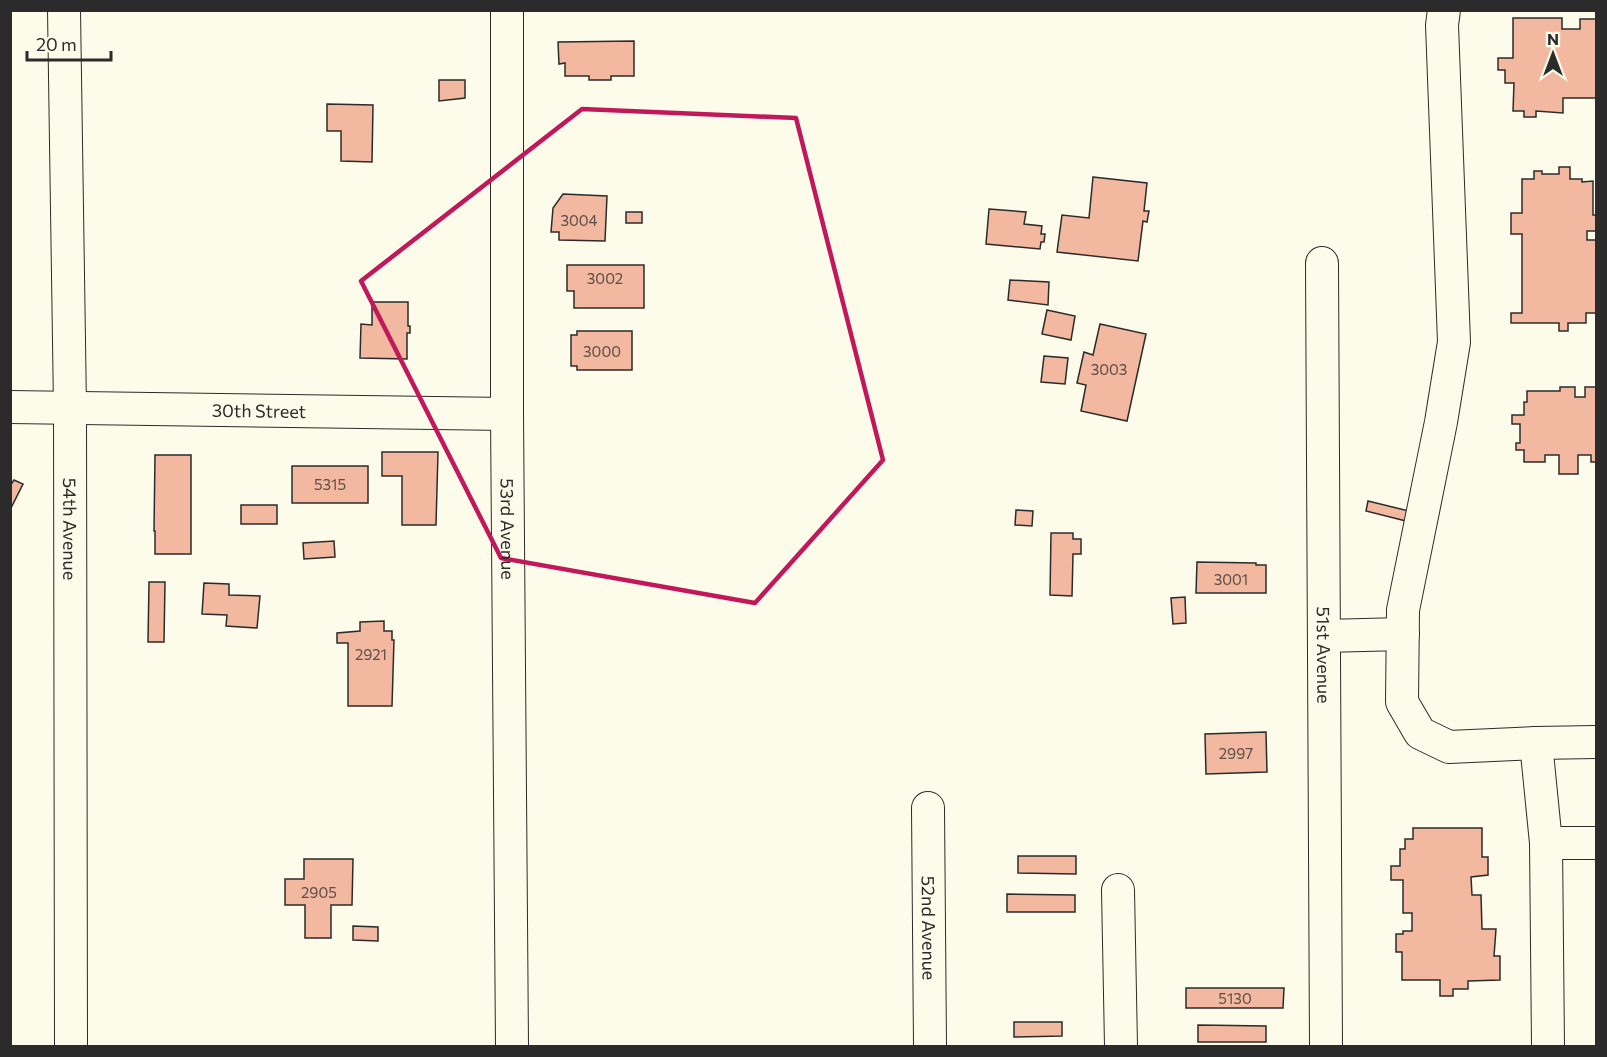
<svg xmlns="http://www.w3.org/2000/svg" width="1607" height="1057" viewBox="0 0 1607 1057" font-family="Commissioner,sans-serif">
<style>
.building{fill:#f2b8a0;stroke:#2b2b2b;stroke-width:1.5}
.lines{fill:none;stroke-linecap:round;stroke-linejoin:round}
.minor-casing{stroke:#2b2b2b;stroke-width:34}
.minor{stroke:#fdfbea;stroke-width:32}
.marked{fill:none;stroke:#c2185b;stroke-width:4.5;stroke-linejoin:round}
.labels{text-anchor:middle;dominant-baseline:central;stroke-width:4.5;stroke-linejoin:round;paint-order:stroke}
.number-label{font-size:15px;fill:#5d4e48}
.street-label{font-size:18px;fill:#2b2b2b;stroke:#fdfbea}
</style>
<rect width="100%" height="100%" fill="#fdfbea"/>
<g class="building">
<path d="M 1513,18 L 1562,18 L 1562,29 L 1580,29 L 1580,19 L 1596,19 L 1596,98 L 1563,98 L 1563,113 L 1536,111 L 1536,117 L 1524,117 L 1524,111 L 1513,111 L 1514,83 L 1505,83 L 1505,70 L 1498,70 L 1498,58 L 1513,58 Z"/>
<path d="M 634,41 L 634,76 L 611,76 L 611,80 L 589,80 L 589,76 L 565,76 L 565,63 L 559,64 L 558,42 Z"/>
<path d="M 439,80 L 465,80 L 465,98 L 439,101 Z"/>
<path d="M 327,104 L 373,105 L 372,162 L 341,161 L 341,131 L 327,131 Z"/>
<path d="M 1559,167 L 1570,167 L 1570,179 L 1582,179 L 1582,182 L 1593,181 L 1593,215 L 1596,215 L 1596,231 L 1587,231 L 1587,240 L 1596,240 L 1596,313 L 1586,313 L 1586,323 L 1568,323 L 1568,331 L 1559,331 L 1559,323 L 1511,323 L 1511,313 L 1522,313 L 1522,234 L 1511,234 L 1511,213 L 1522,213 L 1522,179 L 1534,179 L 1534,171 L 1542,171 L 1542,174 L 1559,174 Z"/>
<path d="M 1093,177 L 1147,183 L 1144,211 L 1149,211 L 1147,222 L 1143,221 L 1138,261 L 1057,252 L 1062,215 L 1089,218 Z"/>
<path d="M 563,194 L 607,196 L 605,241 L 559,240 L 559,232 L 551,232 L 553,208 Z"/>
<path d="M 989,209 L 1026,212 L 1024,224 L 1042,226 L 1041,234 L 1045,234 L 1044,242 L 1041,242 L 1040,249 L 986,244 Z"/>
<rect x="626" y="212" width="16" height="11"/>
<path d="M 567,265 L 644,265 L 644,308 L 574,308 L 574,291 L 567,291 Z"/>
<path d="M 1010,280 L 1049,282 L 1048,305 L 1008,300 Z"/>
<path d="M 372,302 L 408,302 L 408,326 L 410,326 L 410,333 L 407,333 L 407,359 L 360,358 L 361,324 L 372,325 Z"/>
<path d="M 1047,310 L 1075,316 L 1071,340 L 1042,334 Z"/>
<path d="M 1100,324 L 1146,334 L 1127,421 L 1081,411 L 1086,385 L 1077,383 L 1084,352 L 1093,355 Z"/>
<path d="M 577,331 L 632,331 L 632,370 L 577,370 L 577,366 L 571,366 L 571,335 L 577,335 Z"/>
<path d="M 1044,356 L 1068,358 L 1065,384 L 1041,382 Z"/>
<path d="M 1560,387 L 1575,387 L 1575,397 L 1585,397 L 1585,387 L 1596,387 L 1596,462 L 1591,462 L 1591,455 L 1578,455 L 1578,474 L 1559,474 L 1559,455 L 1545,455 L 1545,462 L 1524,462 L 1524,450 L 1516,450 L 1516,443 L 1520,443 L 1520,424 L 1512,424 L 1512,415 L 1524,415 L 1524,402 L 1527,402 L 1527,391 L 1560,391 Z"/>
<path d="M 382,452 L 438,452 L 436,525 L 402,525 L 402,476 L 382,476 Z"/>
<path d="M 155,455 L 191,455 L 191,554 L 155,554 L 155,531 L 154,531 Z"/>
<rect x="292" y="466" width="76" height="37"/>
<path d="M 14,480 L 23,484 L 10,510 L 10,486 Z"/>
<path d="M 1368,501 L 1417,513 L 1414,523 L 1366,511 Z"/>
<rect x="241" y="505" width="36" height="19"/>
<path d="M 1016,510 L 1033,511 L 1032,526 L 1015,525 Z"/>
<path d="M 1051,533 L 1073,533 L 1073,539 L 1081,539 L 1081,554 L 1073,554 L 1072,596 L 1050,595 Z"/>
<path d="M 334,541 L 335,557 L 304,559 L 303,543 Z"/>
<path d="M 1197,562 L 1256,563 L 1256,565 L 1266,565 L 1266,593 L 1196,593 Z"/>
<path d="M 149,582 L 165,582 L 164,642 L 148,642 Z"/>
<path d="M 204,583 L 229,584 L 229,595 L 260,596 L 257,628 L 226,626 L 227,615 L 202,614 Z"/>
<path d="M 1185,597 L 1186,623 L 1173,624 L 1171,598 Z"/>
<path d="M 384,621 L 384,631 L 392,631 L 392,640 L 394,640 L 392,706 L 348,706 L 348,643 L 337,643 L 337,633 L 360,631 L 360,622 Z"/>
<path d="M 1266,732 L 1267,772 L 1206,774 L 1205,734 Z"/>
<path d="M 1413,828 L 1482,828 L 1482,857 L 1488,857 L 1488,875 L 1471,877 L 1472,895 L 1481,895 L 1482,929 L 1496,929 L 1494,956 L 1500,956 L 1500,980 L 1468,981 L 1468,989 L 1453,989 L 1453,996 L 1440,996 L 1440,980 L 1402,980 L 1402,952 L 1396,952 L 1396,934 L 1403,934 L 1403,931 L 1412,931 L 1412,913 L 1403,913 L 1403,880 L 1391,880 L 1391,866 L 1400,866 L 1400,849 L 1405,849 L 1405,839 L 1413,839 Z"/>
<path d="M 1018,856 L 1076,856 L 1076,874 L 1018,873 Z"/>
<path d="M 304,859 L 353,859 L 352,905 L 331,905 L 331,938 L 305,938 L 305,905 L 285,905 L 285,879 L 304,879 Z"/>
<path d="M 1007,894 L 1075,895 L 1075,912 L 1007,912 Z"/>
<path d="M 353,926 L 378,927 L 378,941 L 353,940 Z"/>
<path d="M 1186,988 L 1284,988 L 1283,1008 L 1186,1008 Z"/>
<path d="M 1014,1022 L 1062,1022 L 1062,1036 L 1014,1037 Z"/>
<path d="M 1198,1025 L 1266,1026 L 1266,1042 L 1198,1042 Z"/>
</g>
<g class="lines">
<g class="minor-casing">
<g id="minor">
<path id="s1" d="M 64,10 L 70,407 L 71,1046"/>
<path id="s2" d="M 507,10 L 507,414 L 512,1046"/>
<path d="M 1444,10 L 1442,25 L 1454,342 L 1441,422 L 1403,610 L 1402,702 L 1420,733 L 1449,747 L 1536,743 L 1546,843 L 1548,1046"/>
<path id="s3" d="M 1322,263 L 1326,1046"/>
<path id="s4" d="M 10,407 L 507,414"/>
<path d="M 1324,636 L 1403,634"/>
<path d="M 1536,743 L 1596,742"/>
<path id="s5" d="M 928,808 L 930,1046"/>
<path d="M 1546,843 L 1596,843"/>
<path d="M 1118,890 L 1121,1046"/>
</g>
</g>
<use href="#minor" class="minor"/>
</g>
<path class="marked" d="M 582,109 L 796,118 L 883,460 L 755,603 L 501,558 L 361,281 Z"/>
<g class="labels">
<g class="number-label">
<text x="579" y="220">3004</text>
<text x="605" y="278">3002</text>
<text x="602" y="351">3000</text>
<text x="1109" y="369">3003</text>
<text x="330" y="484">5315</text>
<text x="1231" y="579">3001</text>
<text x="371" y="654">2921</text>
<text x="1236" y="753">2997</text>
<text x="319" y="892">2905</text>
<text x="1235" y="998">5130</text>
</g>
<g class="street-label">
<text stroke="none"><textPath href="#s4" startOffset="249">30th Street</textPath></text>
<text stroke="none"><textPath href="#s1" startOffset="519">54th Avenue</textPath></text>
<text stroke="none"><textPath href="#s2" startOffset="519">53rd Avenue</textPath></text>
<text stroke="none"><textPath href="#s3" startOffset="392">51st Avenue</textPath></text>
<text stroke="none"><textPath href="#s5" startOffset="120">52nd Avenue</textPath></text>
</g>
</g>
<rect width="1607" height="1057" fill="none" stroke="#2b2b2b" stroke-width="24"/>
<g transform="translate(1553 54)" stroke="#fdfbea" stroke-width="4.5" paint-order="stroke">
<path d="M0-4.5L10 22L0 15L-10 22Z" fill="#2b2b2b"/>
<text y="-9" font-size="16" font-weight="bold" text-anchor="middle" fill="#2b2b2b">N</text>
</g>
<path d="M27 51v9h84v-9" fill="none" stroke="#2b2b2b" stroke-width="3"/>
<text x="36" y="51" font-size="18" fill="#2b2b2b" stroke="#fdfbea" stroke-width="4.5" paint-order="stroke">20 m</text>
</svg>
